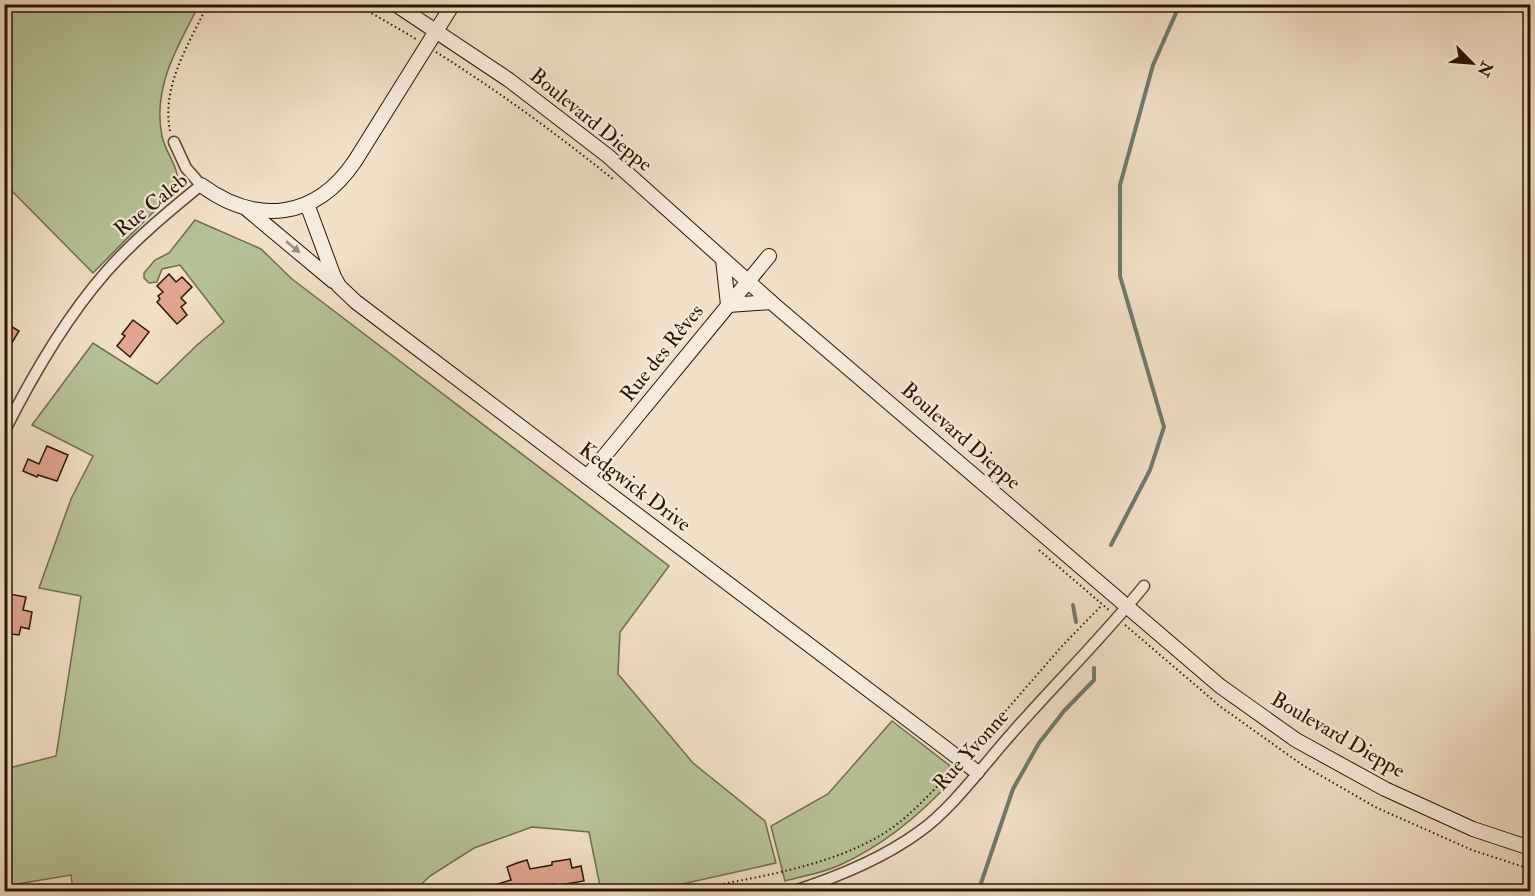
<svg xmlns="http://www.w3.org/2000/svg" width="1535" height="896" viewBox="0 0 1535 896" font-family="'IM FELL Double Pica',serif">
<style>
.green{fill:#b7c298;stroke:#706c4c;stroke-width:1.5}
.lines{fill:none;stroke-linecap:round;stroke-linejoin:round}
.stream{stroke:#6d7a6c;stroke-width:4}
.building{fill:#e2a492;stroke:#291601;stroke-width:1.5}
.street-casing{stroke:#5b4832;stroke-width:13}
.secondary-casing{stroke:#291601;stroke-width:16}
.path{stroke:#291601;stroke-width:2;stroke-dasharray:1.5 3;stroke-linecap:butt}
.street{stroke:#f6eadb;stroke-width:10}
.secondary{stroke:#f6eadb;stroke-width:14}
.oneway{fill:#9a8b79}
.labels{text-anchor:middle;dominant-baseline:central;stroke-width:4.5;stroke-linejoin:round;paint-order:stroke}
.street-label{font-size:21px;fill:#291601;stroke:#f6eadb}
</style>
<rect width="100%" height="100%" fill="#f1dfc7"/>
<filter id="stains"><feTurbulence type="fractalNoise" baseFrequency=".00333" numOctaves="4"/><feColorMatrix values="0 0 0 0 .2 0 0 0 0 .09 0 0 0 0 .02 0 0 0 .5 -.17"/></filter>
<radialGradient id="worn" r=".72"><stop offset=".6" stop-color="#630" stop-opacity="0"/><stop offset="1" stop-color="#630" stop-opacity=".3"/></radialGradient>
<g class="green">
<path d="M 4,5 L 199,5 C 178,46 152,87 162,136 C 165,153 182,170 177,188 L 93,273 L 5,184 Z"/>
<path d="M 195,220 L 261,249 L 292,279 L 669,566 L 620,632 L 618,674 L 693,763 L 765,821 L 776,863 L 651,891 L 601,891 L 589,832 L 532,827 L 474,848 L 430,876 L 414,891 L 73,892 L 71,875 L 5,886 L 5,769 L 56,756 L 81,596 L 39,588 L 71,499 L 93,456 L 32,425 L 93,343 L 157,384 L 196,346 L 224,322 L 180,265 L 162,269 L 157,282 L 149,283 L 144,278 L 144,273 L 155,260 L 169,253 Z"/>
<path d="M 892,721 L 949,765 L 951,781 C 919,816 884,845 840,865 C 823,873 803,876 785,881 L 771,826 L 828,794 Z"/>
</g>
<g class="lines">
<g class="stream">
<path d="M 1111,545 L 1150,470 L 1164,427 L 1120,276 L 1120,185 L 1153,65 L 1180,4"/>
<path d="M 1073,605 L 1076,622"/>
<path d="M 978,892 L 1013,789 L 1039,743 L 1064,711 L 1094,680 L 1094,668"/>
</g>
</g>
<g class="building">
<path d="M 169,274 L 176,282 L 182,277 L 192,287 L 181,298 L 186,303 L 181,307 L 187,315 L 177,324 L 157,302 L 160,299 L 158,296 L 163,292 L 157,286 Z"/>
<path d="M 133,320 L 149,332 L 130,357 L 117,346 L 125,336 L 122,334 Z"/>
<path d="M 4,322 L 19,331 L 10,346 L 4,342 Z"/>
<path d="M 47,446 L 68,455 L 57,481 L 38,475 L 37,477 L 23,471 L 28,459 L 39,464 Z"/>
<path d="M 4,593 L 26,597 L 23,610 L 32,612 L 29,629 L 21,627 L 19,635 L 4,633 Z"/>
<path d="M 570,859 L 572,868 L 581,866 L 584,881 L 554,886 L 553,884 L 527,891 L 482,891 L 481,889 L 511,880 L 507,867 L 517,863 L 527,860 L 530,869 L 552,865 L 552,862 Z"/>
</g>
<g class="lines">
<g class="street-casing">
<g id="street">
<path d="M 4,432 C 32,376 64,320 106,272 C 134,240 168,212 201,185 L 186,168 L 174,142"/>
<path d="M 791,892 C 835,878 882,859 919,832 C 952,809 985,763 1013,732 C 1056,683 1103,637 1144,586"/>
</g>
</g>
<g class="secondary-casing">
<g id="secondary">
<path d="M 395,4 L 509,80 L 608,156 L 771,302 L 1220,686 L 1296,740 L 1385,789 L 1473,829 L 1530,848"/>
<path d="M 201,185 C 257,226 316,219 355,161 L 453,4"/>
<path d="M 307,204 L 334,277 L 339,286 L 356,302 L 977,772"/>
<path d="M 248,210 L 333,281"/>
<path d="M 723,259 L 728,305 L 771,302"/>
<path d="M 587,477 L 769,256"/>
</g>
</g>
<g class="path">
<path d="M 356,4 L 416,39"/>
<path d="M 436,52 C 498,91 557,134 614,180"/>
<path d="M 170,131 C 161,86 189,44 208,4"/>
<path d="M 1039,550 L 1110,611"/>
<path d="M 1125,625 L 1221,707 L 1301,764 L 1375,807 L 1472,850 L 1530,869"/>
<path d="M 970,752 L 1063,645 L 1102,605"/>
<path d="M 684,892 C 751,877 827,869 886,832 C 912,815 932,791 954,769"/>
</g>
<use href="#street" class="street"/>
<use href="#secondary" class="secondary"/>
</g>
<defs><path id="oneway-solid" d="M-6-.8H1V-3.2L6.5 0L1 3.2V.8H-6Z" transform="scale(1.5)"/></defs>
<use class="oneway" href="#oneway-solid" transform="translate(293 247) rotate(40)"/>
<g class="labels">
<g class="street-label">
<text transform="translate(591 120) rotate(39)">Boulevard Dieppe</text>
<text transform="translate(151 205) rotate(-39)">Rue Caleb</text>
<text transform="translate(662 353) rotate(-51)">Rue des Rêves</text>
<text transform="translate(961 436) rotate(41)">Boulevard Dieppe</text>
<text transform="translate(635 487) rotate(37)">Kedgwick Drive</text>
<text transform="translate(1338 735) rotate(30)">Boulevard Dieppe</text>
<text transform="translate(971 750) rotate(-48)">Rue Yvonne</text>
</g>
</g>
<rect width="1535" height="896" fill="none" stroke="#f1dfc7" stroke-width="24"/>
<rect x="6" y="6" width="1523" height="884" fill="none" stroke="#291601" stroke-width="3"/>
<rect x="12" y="12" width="1511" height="872" fill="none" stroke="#291601" stroke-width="1.5"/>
<g transform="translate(1472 63) rotate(115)" stroke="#f6eadb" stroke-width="4.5" paint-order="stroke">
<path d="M0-4.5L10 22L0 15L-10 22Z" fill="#291601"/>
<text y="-9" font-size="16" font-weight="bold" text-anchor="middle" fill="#291601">N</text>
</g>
<rect width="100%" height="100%" filter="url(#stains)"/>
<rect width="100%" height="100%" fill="url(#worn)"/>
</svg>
